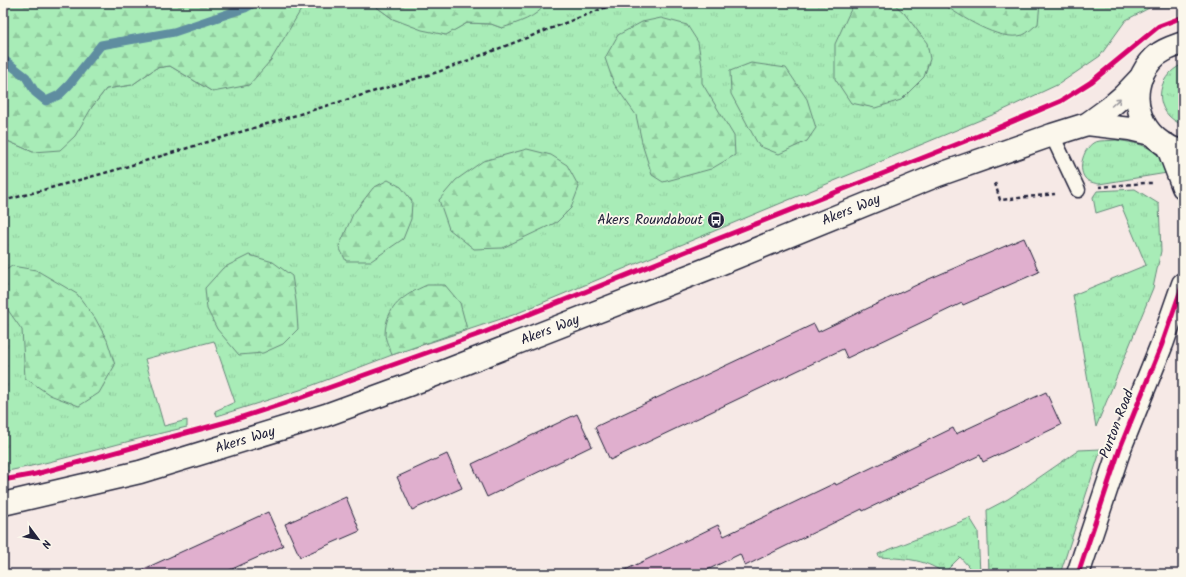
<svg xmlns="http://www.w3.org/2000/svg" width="1186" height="577" viewBox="0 0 1186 577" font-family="Kalam,sans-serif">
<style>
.grass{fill:url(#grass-tufts);stroke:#658779}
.forest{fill:url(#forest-firs);stroke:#658779}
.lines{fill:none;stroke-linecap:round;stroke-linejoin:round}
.stream{stroke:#5e8da0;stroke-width:9}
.building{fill:#e0afce;stroke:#22223b}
.service-casing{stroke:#22223b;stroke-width:17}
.tertiary-casing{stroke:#22223b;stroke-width:25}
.secondary-casing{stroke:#22223b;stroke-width:25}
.path{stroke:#22223b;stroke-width:2.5;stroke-dasharray:4 3;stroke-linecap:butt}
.service{stroke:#fbf7ec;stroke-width:14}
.tertiary{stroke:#fbf7ec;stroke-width:22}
.secondary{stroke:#fbf7ec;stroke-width:22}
.cycleway-casing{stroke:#fbf7ec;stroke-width:8}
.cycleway{stroke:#d6006c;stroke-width:5}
.oneway{stroke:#99979c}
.labels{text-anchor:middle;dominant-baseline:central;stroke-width:3.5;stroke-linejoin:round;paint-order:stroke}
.street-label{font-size:14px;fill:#22223b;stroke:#fbf7ec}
.poi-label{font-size:14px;fill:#22223b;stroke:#fbf7ec;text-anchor:end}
</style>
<defs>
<pattern id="grass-tufts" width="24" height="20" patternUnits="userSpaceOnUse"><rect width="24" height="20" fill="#a8ecb7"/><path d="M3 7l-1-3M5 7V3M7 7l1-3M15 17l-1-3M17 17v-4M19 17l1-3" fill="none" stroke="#90ca9e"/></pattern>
<pattern id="forest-firs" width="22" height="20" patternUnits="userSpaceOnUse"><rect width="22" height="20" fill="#a8ecb7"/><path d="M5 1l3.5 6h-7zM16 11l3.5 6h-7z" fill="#90ca9e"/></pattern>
</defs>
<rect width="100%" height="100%" fill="#f6e9e6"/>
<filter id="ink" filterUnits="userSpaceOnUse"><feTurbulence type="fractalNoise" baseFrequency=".025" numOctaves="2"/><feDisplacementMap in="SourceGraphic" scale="8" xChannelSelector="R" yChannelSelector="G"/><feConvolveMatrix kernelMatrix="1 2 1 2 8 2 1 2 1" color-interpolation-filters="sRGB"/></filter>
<g filter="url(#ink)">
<g class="grass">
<path d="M 305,3 L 371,3 L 393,19 L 445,35 L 467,23 L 491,24 L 502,28 L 544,7 L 546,3 L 1183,3 L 1183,7 L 1151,7 L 1126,20 L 1100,56 L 1059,84 L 997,113 L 513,315 L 392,355 L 300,390 L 217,416 L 215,411 L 235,402 L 214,341 L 145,359 L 164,426 L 187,420 L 187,427 C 125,441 65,460 3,472 L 3,139 L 33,152 L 92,107 L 106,89 L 132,85 L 156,68 L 170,66 L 213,92 Z"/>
<path d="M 1183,64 L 1183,125 C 1152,113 1154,77 1183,64 Z"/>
<path d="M 1116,140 C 1142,144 1159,146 1167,173 L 1099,184 C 1094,183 1088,182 1085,178 C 1077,168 1084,147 1095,142 C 1101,140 1110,141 1116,140 Z"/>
<path d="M 1135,189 L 1159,204 L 1161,251 L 1153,288 L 1096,427 L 1073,295 L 1146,265 L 1121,205 L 1096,213 L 1093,197 L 1097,191 Z"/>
<path d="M 1101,449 L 1060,574 L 989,574 L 987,510 L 1008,499 L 1079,450 Z"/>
<path d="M 970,518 L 978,531 L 980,574 L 975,574 L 960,557 L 944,573 C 922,558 905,559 879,557 L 878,554 Z"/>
</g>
<g class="forest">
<path d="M 3,3 L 305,3 L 271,60 L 249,85 L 213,92 L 170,66 L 156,68 L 132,85 L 106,89 L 92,107 L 75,136 L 60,150 L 33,152 L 3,139 Z"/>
<path d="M 371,3 L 546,3 C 538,17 517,23 502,28 L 491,24 L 467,23 L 446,35 L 422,30 L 393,19 Z"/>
<path d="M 856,3 L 893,3 L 904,13 L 927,43 L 930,59 L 924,77 L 901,100 L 875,108 L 851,103 L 835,79 L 835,44 L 852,7 Z"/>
<path d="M 941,3 L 1040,3 L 1038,24 C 1033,27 1028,33 1023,35 C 998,42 961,16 941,3 Z"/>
<path d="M 661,18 L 687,25 L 698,42 L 702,67 L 702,83 L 734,136 L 735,155 L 711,169 L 663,182 L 652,175 L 643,147 L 636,115 L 614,84 L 605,58 L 618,35 L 642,22 Z"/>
<path d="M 751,63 L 786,68 L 807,99 L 816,128 L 807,141 L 779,154 L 759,146 L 731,94 L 730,71 Z"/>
<path d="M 527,149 L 551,155 L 567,165 L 579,187 L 571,208 L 557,222 L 502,248 L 474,249 L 449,229 L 439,200 L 456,180 L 483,161 Z"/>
<path d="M 388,180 L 401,187 L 412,201 L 411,219 L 403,239 L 371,261 L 346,261 L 339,247 L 353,214 L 373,188 Z"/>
<path d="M 249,255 L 273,262 L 292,276 L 296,301 L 298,329 L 283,344 L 263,353 L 239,355 L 217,329 L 207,309 L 205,288 L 223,268 Z"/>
<path d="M 12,266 L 36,270 L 77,294 L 95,318 L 107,340 L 115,365 L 99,393 L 79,406 L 50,395 L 25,378 L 22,330 L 3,303 L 3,272 Z"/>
<path d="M 427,285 L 445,285 L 460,303 L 467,329 L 392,355 C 390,349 385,340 385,334 C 386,306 404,295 427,285 Z"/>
</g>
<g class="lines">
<path class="stream" d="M 3,59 L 26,77 L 35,92 L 46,101 L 59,95 L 69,85 L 101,45 L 174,32 L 245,8 L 254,3"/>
</g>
<g class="building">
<path d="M 1024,238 L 1039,272 L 963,305 L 962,303 L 847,358 L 843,349 L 610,460 L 595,427 L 814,324 L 818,332 L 929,279 Z"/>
<path d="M 1046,392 L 1061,425 L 983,462 L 980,455 L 863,511 L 862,509 L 745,566 L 740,554 L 699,574 L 617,574 L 718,525 L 724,536 L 835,483 L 836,485 L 953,428 L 956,434 Z"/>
<path d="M 577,414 L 592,446 L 487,497 L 472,464 Z"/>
<path d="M 447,454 L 462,488 L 412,510 L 397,477 Z"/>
<path d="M 346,497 L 360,531 L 300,557 L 285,524 Z"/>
<path d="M 268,512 L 283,546 L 221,574 L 133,574 Z"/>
</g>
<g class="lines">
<g class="service-casing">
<path id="service" d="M 1052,135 L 1078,190"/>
</g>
<g class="tertiary-casing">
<g id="tertiary">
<path d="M 1167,145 L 1183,187"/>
<path d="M 1078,574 L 1120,448 L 1162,344 L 1183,284"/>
</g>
</g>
<g class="secondary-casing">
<g id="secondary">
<path d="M 1183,43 C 1172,47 1159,51 1151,61 C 1123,93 1141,144 1183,151"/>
<path d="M 1087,124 L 1130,129 L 1151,134"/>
<path d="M 3,504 L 140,472 L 326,415 L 422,380 L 717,265 L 938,175 L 1052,135 L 1087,124 L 1109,108 L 1123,96 L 1142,76"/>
</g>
</g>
<g class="path">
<path d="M 995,183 L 1000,200 L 1055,194"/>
<path d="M 1099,187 L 1145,183 L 1154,183"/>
<path d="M 3,201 L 112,171 L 438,72 L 617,3"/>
</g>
<use href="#service" class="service"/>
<use href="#tertiary" class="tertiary"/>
<use href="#secondary" class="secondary"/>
<g class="cycleway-casing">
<g id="cycleway">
<path d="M 3,480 L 36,474 L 230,421 L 297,399 L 485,332 L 687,251 L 983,134 L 1061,101 L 1091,82 L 1159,26 L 1183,17"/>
<path d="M 1078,574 L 1120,448 L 1162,344 L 1183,284"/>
</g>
</g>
<use href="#cycleway" class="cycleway"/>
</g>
<defs><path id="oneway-shaft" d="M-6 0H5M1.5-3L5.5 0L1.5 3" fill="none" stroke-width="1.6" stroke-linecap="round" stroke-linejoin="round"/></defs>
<use class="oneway" href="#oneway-shaft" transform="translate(1116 102) rotate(-42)"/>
</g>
<defs>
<g id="bus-disc" transform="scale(0.9)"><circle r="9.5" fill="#22223b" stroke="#fbf7ec"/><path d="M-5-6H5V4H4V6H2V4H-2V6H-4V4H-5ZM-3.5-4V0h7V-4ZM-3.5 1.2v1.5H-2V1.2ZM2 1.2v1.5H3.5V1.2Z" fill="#fff"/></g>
</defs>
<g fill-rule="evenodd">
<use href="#bus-disc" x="716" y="220"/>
</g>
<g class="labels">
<g class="street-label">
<text transform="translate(851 210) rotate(-22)">Akers Way</text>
<text transform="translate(550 330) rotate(-21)">Akers Way</text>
<text transform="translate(1117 424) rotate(-69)">Purton Road</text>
<text transform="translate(245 440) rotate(-17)">Akers Way</text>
</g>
<g class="poi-label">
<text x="703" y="220">Akers Roundabout</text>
</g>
</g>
<rect width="1186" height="577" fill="none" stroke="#fbf7ec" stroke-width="16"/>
<rect x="8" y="8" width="1170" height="561" fill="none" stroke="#22223b" stroke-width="1.5" filter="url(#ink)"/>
<g transform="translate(38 539) rotate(122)" stroke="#fbf7ec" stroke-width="3" paint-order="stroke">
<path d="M0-3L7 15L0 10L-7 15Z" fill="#22223b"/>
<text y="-6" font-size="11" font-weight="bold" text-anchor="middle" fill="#22223b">N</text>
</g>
</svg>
